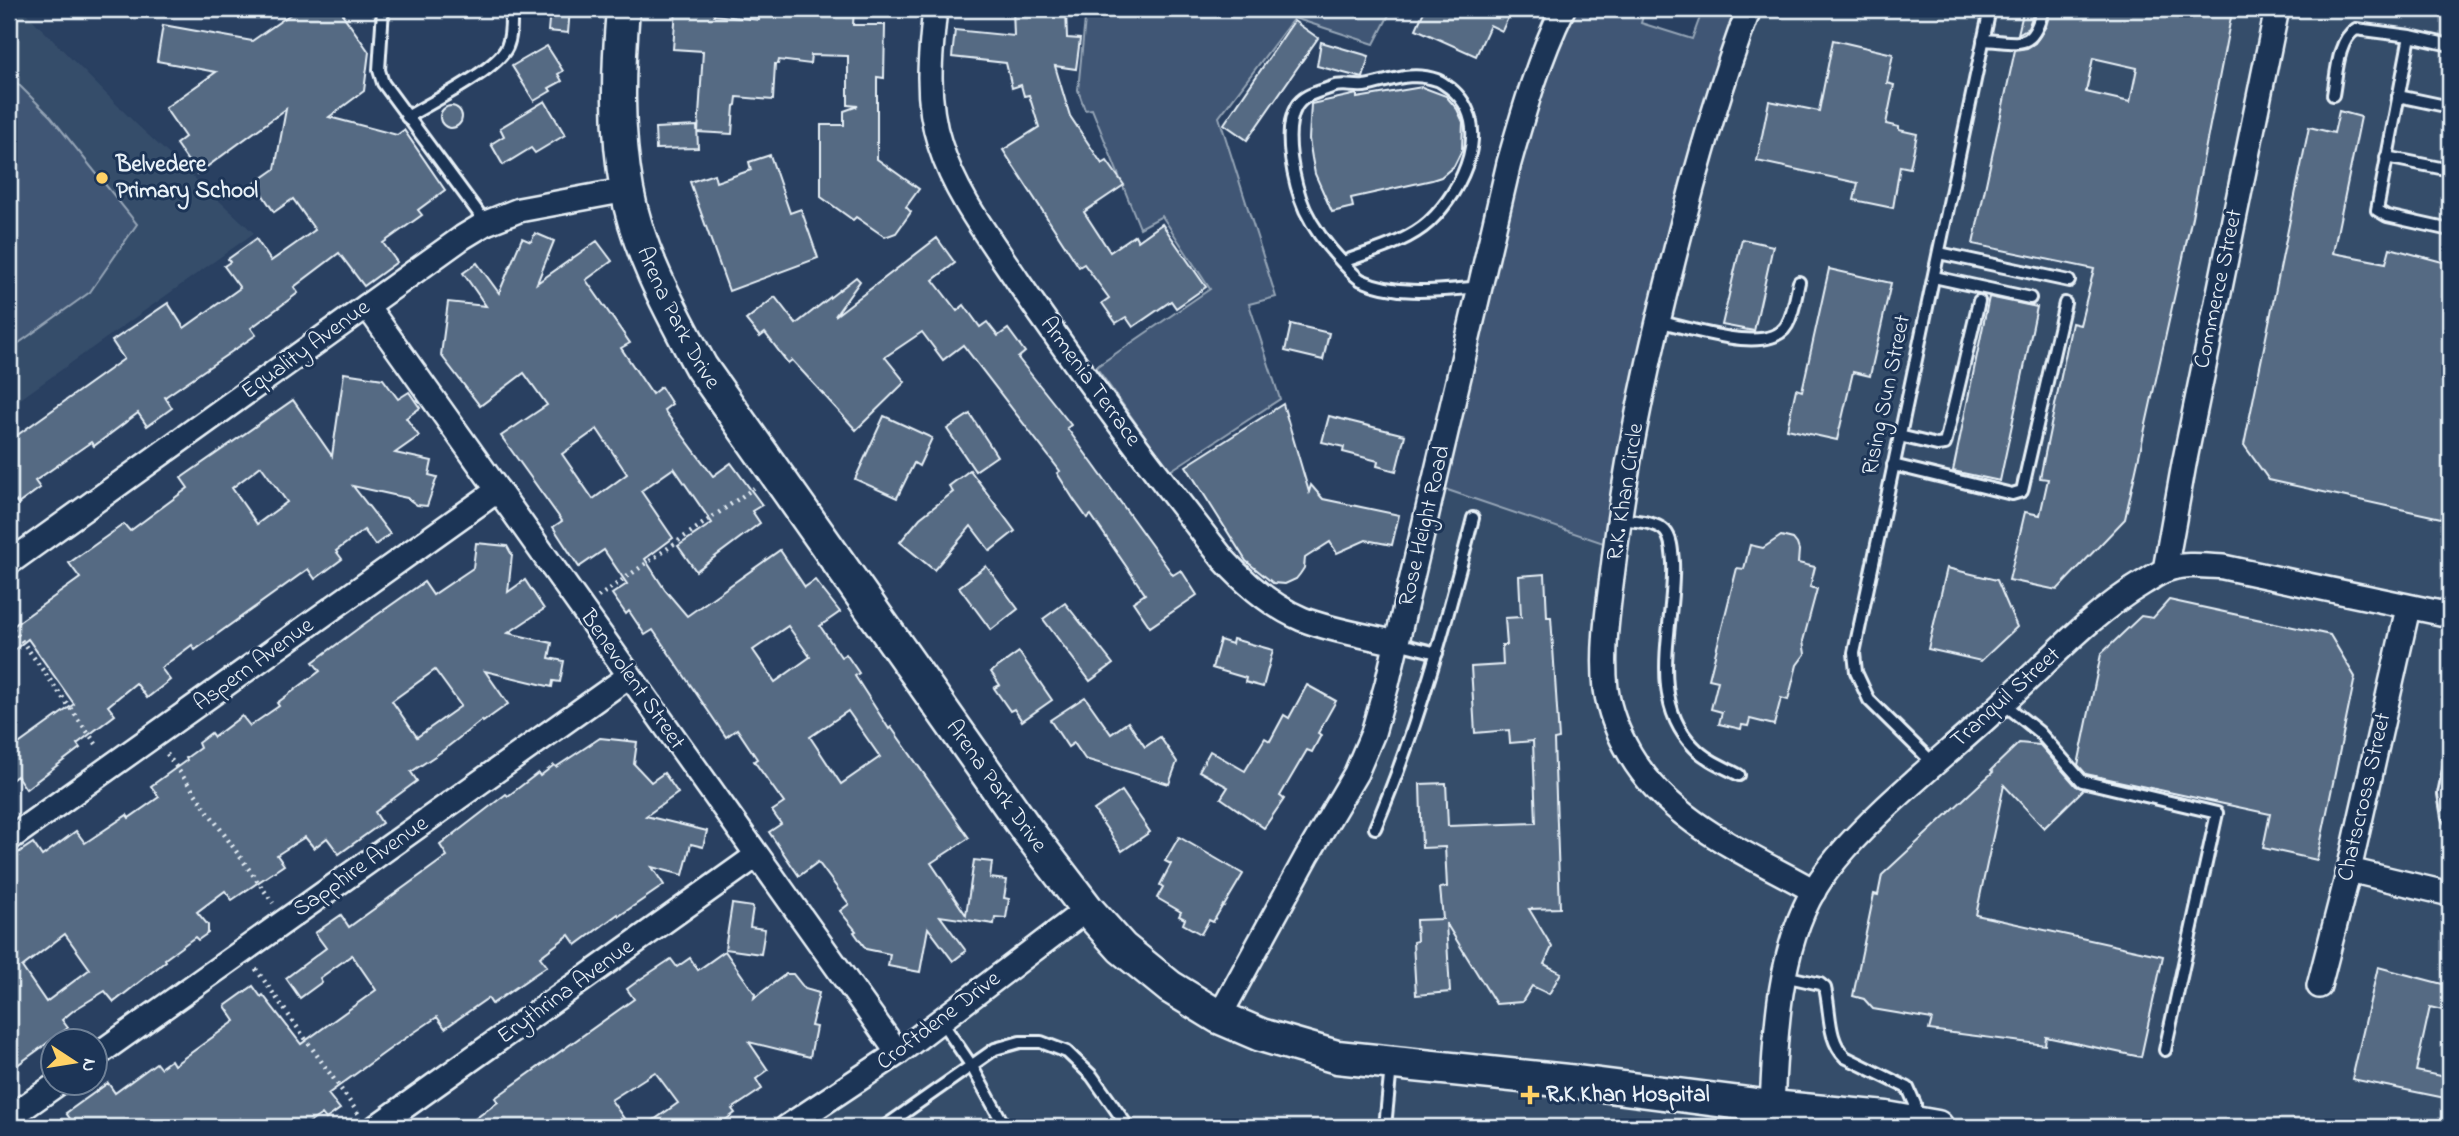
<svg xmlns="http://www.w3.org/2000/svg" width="2459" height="1136" viewBox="0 0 2459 1136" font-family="'Indie Flower',sans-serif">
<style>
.built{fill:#364d6b}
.green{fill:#415774;stroke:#94a4b6;stroke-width:2}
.building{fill:#556a83;stroke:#e8f1f8;stroke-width:2;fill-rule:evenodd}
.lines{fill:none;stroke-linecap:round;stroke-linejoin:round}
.lane-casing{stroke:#e8f1f8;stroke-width:16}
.street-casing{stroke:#e8f1f8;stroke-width:28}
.secondary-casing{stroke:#e8f1f8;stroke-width:37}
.path{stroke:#e8f1f8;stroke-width:4.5;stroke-dasharray:2 5;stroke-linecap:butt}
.lane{stroke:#1d3557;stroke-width:10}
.street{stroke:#1d3557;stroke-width:23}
.secondary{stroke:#1d3557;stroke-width:32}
.poi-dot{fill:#ffd166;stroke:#1d3557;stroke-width:2.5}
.labels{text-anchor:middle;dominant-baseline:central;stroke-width:6;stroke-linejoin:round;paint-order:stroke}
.poi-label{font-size:23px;font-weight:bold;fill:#e8f1f8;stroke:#1d3557;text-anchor:start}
.street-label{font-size:23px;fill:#e8f1f8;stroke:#1d3557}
</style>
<rect width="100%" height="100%" fill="#294061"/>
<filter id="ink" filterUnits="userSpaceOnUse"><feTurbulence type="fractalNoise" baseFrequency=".0143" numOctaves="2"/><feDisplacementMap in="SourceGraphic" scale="14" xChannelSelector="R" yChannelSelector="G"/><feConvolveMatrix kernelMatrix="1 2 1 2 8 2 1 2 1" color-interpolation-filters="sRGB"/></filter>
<g filter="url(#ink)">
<g class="built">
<path d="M 9,9 L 22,9 L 135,123 L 254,233 L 9,407 Z"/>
<path d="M 1750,9 L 2450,9 L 2450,1127 L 792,1127 L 1087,909 L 1219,1015 L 1354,772 L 1433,484 L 1576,534 L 1631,453 Z"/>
</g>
<g class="green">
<path d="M 1086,9 L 1392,9 L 1374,44 L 1294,18 L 1219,117 L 1276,297 L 1249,304 L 1280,399 L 1170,471 L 1096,367 L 1210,289 L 1162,216 L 1140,228 L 1092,109 L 1085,110 L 1078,90 Z"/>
<path d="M 1561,9 L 1645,9 L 1641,23 L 1692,39 L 1703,9 L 1750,9 L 1718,104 L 1615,547 L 1433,485 Z"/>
<path d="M 9,75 L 51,117 L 137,224 L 90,292 L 9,350 Z"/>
</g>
<g class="building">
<path d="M 298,9 L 344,9 L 343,15 L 369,52 L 364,91 L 329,117 L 397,135 L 404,130 L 445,190 L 418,210 L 422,215 L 383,243 L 397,262 L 364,286 L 339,253 L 294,287 L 298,293 L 251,328 L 256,335 L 165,397 L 172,408 L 147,426 L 138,413 L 94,446 L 91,442 L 35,481 L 40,488 L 18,504 L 16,501 L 9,506 L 9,441 L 124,359 L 112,341 L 168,303 L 184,328 L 240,288 L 224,266 L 230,262 L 228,259 L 256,239 L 271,261 L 315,230 L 293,199 L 274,212 L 255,183 L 275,169 L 286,109 L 197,174 L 176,144 L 185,137 L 165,108 L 216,72 L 157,61 L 163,25 L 252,41 Z"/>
<path d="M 550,9 L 570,9 L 568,33 L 548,31 Z"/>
<path d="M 676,9 L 715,9 L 714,15 L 759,20 L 759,14 L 789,15 L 789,9 L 854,9 L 853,25 L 885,25 L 884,78 L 877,77 L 877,159 L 919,189 L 906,207 L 911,212 L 896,233 L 885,237 L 856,217 L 853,220 L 821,197 L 821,125 L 844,125 L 844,111 L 858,106 L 848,105 L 848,56 L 811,55 L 810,64 L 779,60 L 778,64 L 775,64 L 773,100 L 737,97 L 736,105 L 734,106 L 732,134 L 698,132 L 703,51 L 673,49 Z"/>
<path d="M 1013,9 L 1066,9 L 1067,38 L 1080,39 L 1076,69 L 1055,66 L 1070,116 L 1102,164 L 1107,161 L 1124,185 L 1084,212 L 1110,252 L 1135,235 L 1138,241 L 1162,224 L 1206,287 L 1176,308 L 1171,301 L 1133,327 L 1126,317 L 1116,323 L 1102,303 L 1109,298 L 1084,264 L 1079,267 L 1003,150 L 1039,127 L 1029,95 L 1024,96 L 1021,85 L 1012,88 L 1006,63 L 952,57 L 955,30 L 1014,36 Z"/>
<path d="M 1425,9 L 1512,9 L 1502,31 L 1490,25 L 1476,56 L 1416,29 Z"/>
<path d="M 2024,9 L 2035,9 L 2028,28 L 2018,34 Z"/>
<path d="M 2051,9 L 2214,9 L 2232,12 L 2192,217 L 2125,519 L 2057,590 L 2009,580 L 2025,512 L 2040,515 L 2048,479 L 2040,478 L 2072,323 L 2080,325 L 2094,269 L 1973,244 L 2015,50 L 2027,48 L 2035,43 L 2046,26 ZM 2093,58 L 2137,68 L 2130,102 L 2086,92 Z"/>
<path d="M 1294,21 L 1318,38 L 1247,140 L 1224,124 Z"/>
<path d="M 1833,40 L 1893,54 L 1887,83 L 1894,85 L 1886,124 L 1899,127 L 1899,130 L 1917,134 L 1910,168 L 1900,166 L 1893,208 L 1854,200 L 1858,183 L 1757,161 L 1769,101 L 1819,111 Z"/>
<path d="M 1321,42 L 1369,56 L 1363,78 L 1317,66 Z"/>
<path d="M 547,46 L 563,71 L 558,74 L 562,81 L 549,88 L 551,91 L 534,101 L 512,66 Z"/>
<path d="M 1422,87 L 1446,96 L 1457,109 L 1463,122 L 1462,150 L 1454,166 L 1441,177 L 1432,180 L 1351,198 L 1353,207 L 1332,212 L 1315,174 L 1312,158 L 1309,139 L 1311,104 L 1357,94 L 1357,98 Z"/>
<path d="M 545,101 L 565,135 L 535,153 L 531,148 L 503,165 L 491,144 L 504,136 L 500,128 Z"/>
<circle cx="451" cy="117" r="11"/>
<path d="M 2339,111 L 2361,117 L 2333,253 L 2386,263 L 2390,248 L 2450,264 L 2450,520 L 2269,480 L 2244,445 L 2309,127 L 2334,133 Z"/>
<path d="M 697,126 L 698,148 L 656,149 L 655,128 Z"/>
<path d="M 770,155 L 790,213 L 801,209 L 818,258 L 729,291 L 690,182 L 714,174 L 716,182 L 751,170 L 749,162 Z"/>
<path d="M 535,233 L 554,241 L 537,283 L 597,241 L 612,261 L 586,280 L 630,343 L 621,348 L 652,394 L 661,387 L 672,404 L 664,410 L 713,476 L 731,463 L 762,505 L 752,511 L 760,523 L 696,571 L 678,546 L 712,523 L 674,468 L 641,491 L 673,538 L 645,559 L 665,590 L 687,616 L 780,550 L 805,587 L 815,580 L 840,612 L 820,626 L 841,657 L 846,654 L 859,673 L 855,676 L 889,729 L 891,727 L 969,838 L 931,863 L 966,915 L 974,860 L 992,862 L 990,878 L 1007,880 L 1004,898 L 1009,899 L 1006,918 L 995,917 L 994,924 L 940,916 L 966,951 L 953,961 L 928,928 L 920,972 L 888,966 L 890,954 L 866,949 L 854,932 L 856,931 L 840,911 L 849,904 L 818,862 L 799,876 L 769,832 L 781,824 L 772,811 L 784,803 L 754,761 L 757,759 L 737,729 L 726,737 L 653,630 L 645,635 L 629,611 L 626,614 L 612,594 L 627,584 L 604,550 L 579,567 L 553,527 L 562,521 L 501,436 L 547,405 L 524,373 L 480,406 L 441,355 L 448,302 L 486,306 L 463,273 L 477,263 L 499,293 L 522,238 L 531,242 ZM 597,429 L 627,474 L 593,499 L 562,454 ZM 788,626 L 810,657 L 775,682 L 753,650 ZM 848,711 L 880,757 L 841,784 L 810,737 Z"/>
<path d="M 937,238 L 955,263 L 933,280 L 957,311 L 964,305 L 980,327 L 987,322 L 998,336 L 1008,329 L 1025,352 L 1018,358 L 1071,425 L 1067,428 L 1173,575 L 1181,570 L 1197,595 L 1150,627 L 1133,602 L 1145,594 L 1091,515 L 1087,518 L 1074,500 L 1057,473 L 1060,471 L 963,345 L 943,360 L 922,332 L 885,357 L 905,382 L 856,430 L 792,360 L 788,363 L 765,333 L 760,337 L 746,320 L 775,297 L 796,324 L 856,277 L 860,281 L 835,316 Z"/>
<path d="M 1742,239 L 1773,246 L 1754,331 L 1722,325 Z"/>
<path d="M 1829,269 L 1891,283 L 1870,376 L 1853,372 L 1837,440 L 1787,429 L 1796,389 L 1802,391 Z"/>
<path d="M 1989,297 L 2037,307 L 2000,481 L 1953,471 Z"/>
<path d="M 1291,324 L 1329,333 L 1323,360 L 1285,351 Z"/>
<path d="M 344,373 L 383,379 L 398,399 L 409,392 L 420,408 L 406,418 L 419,436 L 395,453 L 432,461 L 429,475 L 437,477 L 427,506 L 417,505 L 407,498 L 353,486 L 390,534 L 375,545 L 364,530 L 336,551 L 342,559 L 315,579 L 308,569 L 195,650 L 192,645 L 161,668 L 170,680 L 147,698 L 136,683 L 108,706 L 115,715 L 77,744 L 80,748 L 26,789 L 17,776 L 9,782 L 9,751 L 74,704 L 28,639 L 9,654 L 9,629 L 80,578 L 69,563 L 124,524 L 130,531 L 188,488 L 181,478 L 293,400 L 332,456 ZM 261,466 L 287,502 L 257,524 L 232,488 Z"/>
<path d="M 1283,404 L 1309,492 L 1311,485 L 1323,499 L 1399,515 L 1392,545 L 1366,540 L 1337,553 L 1330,542 L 1305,558 L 1304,568 L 1300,574 L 1296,579 L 1285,584 L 1273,583 L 1246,561 L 1186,466 Z"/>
<path d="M 970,414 L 997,456 L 975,471 L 947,429 Z"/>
<path d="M 884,416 L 932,438 L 919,466 L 914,463 L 897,498 L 855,479 Z"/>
<path d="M 1329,416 L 1405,435 L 1396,471 L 1377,466 L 1378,461 L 1343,452 L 1344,447 L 1322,442 Z"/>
<path d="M 970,470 L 1015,531 L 990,551 L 971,526 L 934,570 L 900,542 L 920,518 L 953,492 L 949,486 Z"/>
<path d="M 1781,536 L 1793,539 L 1797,544 L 1799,550 L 1798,563 L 1815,567 L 1810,587 L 1817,589 L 1803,641 L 1805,654 L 1797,665 L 1788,700 L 1781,698 L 1774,725 L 1750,719 L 1748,726 L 1742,725 L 1741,729 L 1719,724 L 1722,712 L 1711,709 L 1718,681 L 1709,679 L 1737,568 L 1744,569 L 1750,545 L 1763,548 Z"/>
<path d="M 476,543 L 507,546 L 512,555 L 508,592 L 525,580 L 544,609 L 508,633 L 552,643 L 549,658 L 564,661 L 560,682 L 553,681 L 552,687 L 485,671 L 508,704 L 483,722 L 482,720 L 441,752 L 411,772 L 417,781 L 375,812 L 382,823 L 339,854 L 327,838 L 314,848 L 305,837 L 277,855 L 284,865 L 232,900 L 225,891 L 197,912 L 208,925 L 208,933 L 198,940 L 195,937 L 165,959 L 166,961 L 114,1002 L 105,991 L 74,1010 L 62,1020 L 68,1028 L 9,1071 L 9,859 L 33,843 L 42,856 L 76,831 L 85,843 L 127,815 L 129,818 L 159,797 L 151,786 L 187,760 L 186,758 L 200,748 L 198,743 L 211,733 L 214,737 L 242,716 L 250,726 L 279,706 L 277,703 L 320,671 L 313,662 L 367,622 L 424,582 L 433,595 L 473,568 ZM 435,670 L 461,706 L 417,737 L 392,701 ZM 65,934 L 90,969 L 46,1002 L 22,967 Z"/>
<path d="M 986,566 L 1018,609 L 991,630 L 959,587 Z"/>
<path d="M 1947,568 L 1997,580 L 2017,627 L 1981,661 L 1928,649 Z"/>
<path d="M 1545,574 L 1547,617 L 1551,617 L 1559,739 L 1554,740 L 1560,908 L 1529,909 L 1552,947 L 1544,964 L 1561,973 L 1549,994 L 1532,986 L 1522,1002 L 1496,1004 L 1446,923 L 1450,992 L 1416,995 L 1413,942 L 1417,941 L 1416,920 L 1443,919 L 1440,888 L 1447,887 L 1445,847 L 1422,848 L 1420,784 L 1446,783 L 1448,826 L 1536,823 L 1533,741 L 1510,743 L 1509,730 L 1475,733 L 1471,667 L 1503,665 L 1502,645 L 1507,645 L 1505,618 L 1521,617 L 1519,576 Z"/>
<path d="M 2169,600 L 2330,635 L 2355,677 L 2317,860 L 2263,848 L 2270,814 L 2086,774 L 2078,765 L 2101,654 L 2141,616 L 2153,618 Z"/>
<path d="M 1065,603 L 1113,664 L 1090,681 L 1043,619 Z"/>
<path d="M 1233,639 L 1273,650 L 1263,687 L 1245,682 L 1246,678 L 1212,668 L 1220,640 L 1232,644 Z"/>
<path d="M 1019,652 L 1052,700 L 1022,721 L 1014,709 L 1010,711 L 994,688 L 1000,685 L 991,672 Z"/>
<path d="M 1307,685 L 1336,701 L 1318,733 L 1321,735 L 1312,752 L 1307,750 L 1280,796 L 1284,799 L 1264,828 L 1221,798 L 1228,787 L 1199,771 L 1210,751 L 1245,771 L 1265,738 L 1270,741 L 1284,715 L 1289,718 Z"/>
<path d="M 1085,697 L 1111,734 L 1128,722 L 1145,747 L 1160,737 L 1177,762 L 1169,784 L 1085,759 L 1074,743 L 1068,747 L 1050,720 Z"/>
<path d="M 600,738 L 637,742 L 634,764 L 651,782 L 664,773 L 678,793 L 646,816 L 707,831 L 703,847 L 691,844 L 683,875 L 652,867 L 664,885 L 619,916 L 618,914 L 576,945 L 569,935 L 540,957 L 547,966 L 492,1004 L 488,998 L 445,1028 L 437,1017 L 394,1046 L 328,1094 L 340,1109 L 326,1119 L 322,1114 L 303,1127 L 247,1127 L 240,1118 L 227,1127 L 76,1127 L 66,1113 L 108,1083 L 115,1093 L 156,1063 L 160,1068 L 171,1060 L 174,1065 L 235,1021 L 225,1006 L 253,986 L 261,997 L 263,995 L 301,1044 L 376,990 L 352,955 L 320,978 L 322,982 L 300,998 L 286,978 L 326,948 L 315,933 L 341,915 L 349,927 L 447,856 L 440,845 L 506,794 L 508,796 L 538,773 L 540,776 L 554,765 L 556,767 Z"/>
<path d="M 2019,743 L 2040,745 L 2076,786 L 2084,789 L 2044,828 L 2004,785 L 1976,915 L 2163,956 L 2141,1057 L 2046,1037 L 2045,1045 L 1929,1030 L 1932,1019 L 1873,1009 L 1864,999 L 1853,996 L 1874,894 L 1878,895 L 1882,875 L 1993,772 L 1991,770 Z"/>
<path d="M 1122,791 L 1150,832 L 1122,851 L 1094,810 Z"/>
<path d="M 1179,837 L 1243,874 L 1224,906 L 1223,905 L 1213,922 L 1209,920 L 1201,934 L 1183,924 L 1185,919 L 1179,916 L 1181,912 L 1157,898 L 1163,887 L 1160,885 L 1171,864 L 1165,861 Z"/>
<path d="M 732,904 L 753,907 L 750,927 L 765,929 L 761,954 L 725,949 Z"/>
<path d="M 725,951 L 755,994 L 754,998 L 786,974 L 793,974 L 805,989 L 819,993 L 811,1026 L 816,1027 L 810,1057 L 749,1042 L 768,1070 L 756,1079 L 762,1089 L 732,1109 L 735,1113 L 716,1127 L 644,1127 L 678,1103 L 655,1072 L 611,1100 L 630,1127 L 464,1127 L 498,1102 L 495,1098 L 634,999 L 627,989 L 642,978 L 671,959 L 677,967 L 690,958 L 698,970 Z"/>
<path d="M 2378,967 L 2450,986 L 2446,1011 L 2430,1007 L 2416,1071 L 2450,1078 L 2450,1099 L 2352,1079 Z"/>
</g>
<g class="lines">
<g class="lane-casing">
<g id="lane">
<path d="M 383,9 L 379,70 L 383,83 L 486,223"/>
<path d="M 2410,36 L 2377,210 L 2387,216 L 2450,230"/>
<path d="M 1983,40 C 2022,42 2032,51 2043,9"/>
<path d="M 2333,95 C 2337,74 2337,41 2356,29 L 2410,36 L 2450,45"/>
<path d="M 2398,96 L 2450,107"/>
<path d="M 407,117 C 430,103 497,70 507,47 C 512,35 511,21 511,9"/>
<path d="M 2386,157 L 2450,170"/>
<path d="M 1939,253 L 2069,281"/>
<path d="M 1343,262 C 1371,251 1406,243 1429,222 C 1463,190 1495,124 1450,88 C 1445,85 1441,81 1437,80 C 1410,70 1389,82 1364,86 C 1353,87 1343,83 1332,87 C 1320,92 1303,94 1296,107 C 1282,132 1294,185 1305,210 C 1314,229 1327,246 1342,262 C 1348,268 1354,276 1361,280 C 1398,297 1442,290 1482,287"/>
<path d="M 1934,277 L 2030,298"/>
<path d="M 1657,321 C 1687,327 1769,357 1787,325 C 1794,313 1796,295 1799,282"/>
<path d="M 1899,436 L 1937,445 L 1945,444 L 1979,301"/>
<path d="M 1893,465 L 2012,494 L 2022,491 L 2065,303"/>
<path d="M 1619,519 C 1633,521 1655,521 1665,531 C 1672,539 1672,552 1673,562 C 1676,621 1645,698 1694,747 C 1706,760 1724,767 1739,775"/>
<path d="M 1397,643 L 1437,653"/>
<path d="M 2003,703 L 2039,732 L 2082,781 L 2217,813 L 2165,1050"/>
<path d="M 1933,763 L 1869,700 L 1856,672 L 1854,653 L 1990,9"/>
<path d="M 2450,764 L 2444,794 L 2448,817 L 2450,819"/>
<path d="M 1375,828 C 1418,728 1446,623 1473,518"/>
<path d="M 1784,976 L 1820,984 L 1825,988 C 1831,1012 1827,1039 1845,1057 L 1908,1088 L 1915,1104 L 1914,1120"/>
<path d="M 941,1021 L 971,1065 L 1005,1127"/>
<path d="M 884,1127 L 995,1049 L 1020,1042 L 1041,1042 L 1067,1052 L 1092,1076 L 1128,1127"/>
<path d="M 1385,1127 L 1391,1066"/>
</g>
</g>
<g class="street-casing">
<g id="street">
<path d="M 935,9 C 930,55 925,100 940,145 C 956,196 990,239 1019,283 C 1084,378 1153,470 1224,560 C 1246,584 1271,606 1302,619 C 1329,630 1367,636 1397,643"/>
<path d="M 1749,9 C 1718,90 1695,173 1674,257 C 1649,354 1627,453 1615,552 C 1610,597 1601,645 1606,689 C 1609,711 1619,735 1630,754 C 1670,823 1747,853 1814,891"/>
<path d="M 367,306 L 898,1053"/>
<path d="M 9,563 L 463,237 L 486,223 L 519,210 L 627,190"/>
<path d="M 2165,570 L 2184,464 L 2277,9"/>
<path d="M 9,839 L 498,490"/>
<path d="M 2349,870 L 2450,894"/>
<path d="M 2319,986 L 2349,870 L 2408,608"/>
<path d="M 1219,1017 L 1307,856 L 1356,773 L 1373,733 L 1387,684 L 1509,163 C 1524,110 1539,58 1563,9"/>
<path d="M 94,1057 L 629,676"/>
<path d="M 1772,1107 C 1775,1038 1778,951 1814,890 C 1832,860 1858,834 1883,810 C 1923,772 1966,738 2006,700 C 2050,660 2091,614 2143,583 C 2150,579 2158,573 2166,570 C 2184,563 2204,566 2223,567 L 2450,615"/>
<path d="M 9,1118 L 57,1084"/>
<path d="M 376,1127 L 756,856"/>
<path d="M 787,1127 L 898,1053 L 1087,909"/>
</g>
</g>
<g class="secondary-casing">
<g id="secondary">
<path id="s1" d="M 623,9 C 618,69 616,130 627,190 C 638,252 671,311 701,367 L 1026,829 L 1087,909 L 1122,948 L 1170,987 L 1219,1017 L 1261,1035 L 1337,1057 L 1577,1082 L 1772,1107 L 1886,1118 L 1937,1127"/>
</g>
</g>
<g class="path">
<path d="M 598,597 L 754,488"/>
<path d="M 9,623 L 99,748"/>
<path d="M 167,754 L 273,903"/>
<path d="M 256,969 L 360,1116"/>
<path d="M 426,1118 L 433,1127"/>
</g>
<use href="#lane" class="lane"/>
<use href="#street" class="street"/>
<use href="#secondary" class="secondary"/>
</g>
</g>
<g class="poi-dot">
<circle cx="102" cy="178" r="7"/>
<path d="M1526.5 1084.5h7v7h7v7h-7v7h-7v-7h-7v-7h7z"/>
</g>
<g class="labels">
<g class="poi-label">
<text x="116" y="165">Belvedere<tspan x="116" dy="26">Primary School</tspan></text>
<text x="1546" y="1095">R.K Khan Hospital</text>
</g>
<g class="street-label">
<text transform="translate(2219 289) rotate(-78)">Commerce Street</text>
<text stroke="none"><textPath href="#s1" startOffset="320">Arena Park Drive</textPath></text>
<text transform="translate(306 350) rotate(-36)">Equality Avenue</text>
<text transform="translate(1090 382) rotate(54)">Armenia Terrace</text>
<text transform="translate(1887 395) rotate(-78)">Rising Sun Street</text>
<text transform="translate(1626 492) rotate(-81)">R.K. Khan Circle</text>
<text transform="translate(1425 526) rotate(-77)">Rose Height Road</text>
<text transform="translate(254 665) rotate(-36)">Aspern Avenue</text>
<text transform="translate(632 680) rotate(55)">Benevolent Street</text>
<text transform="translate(2006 698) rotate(-42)">Tranquil Street</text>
<text stroke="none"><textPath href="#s1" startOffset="887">Arena Park Drive</textPath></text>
<text transform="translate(2365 797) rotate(-77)">Chatscross Street</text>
<text transform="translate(361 867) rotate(-35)">Sapphire Avenue</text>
<text transform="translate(566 992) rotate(-36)">Erythrina Avenue</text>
<text transform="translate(939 1021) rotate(-37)">Croftdene Drive</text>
</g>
</g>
<rect width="2459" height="1136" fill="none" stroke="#1d3557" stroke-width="35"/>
<rect x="18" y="18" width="2424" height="1101" fill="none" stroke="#e8f1f8" stroke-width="2.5" filter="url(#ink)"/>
<g transform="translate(74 1062) rotate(102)"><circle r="33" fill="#1d3557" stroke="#6e8097" stroke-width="2"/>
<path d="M0-5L12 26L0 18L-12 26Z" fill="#ffd166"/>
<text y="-10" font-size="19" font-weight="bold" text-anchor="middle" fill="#e8f1f8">N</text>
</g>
</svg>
